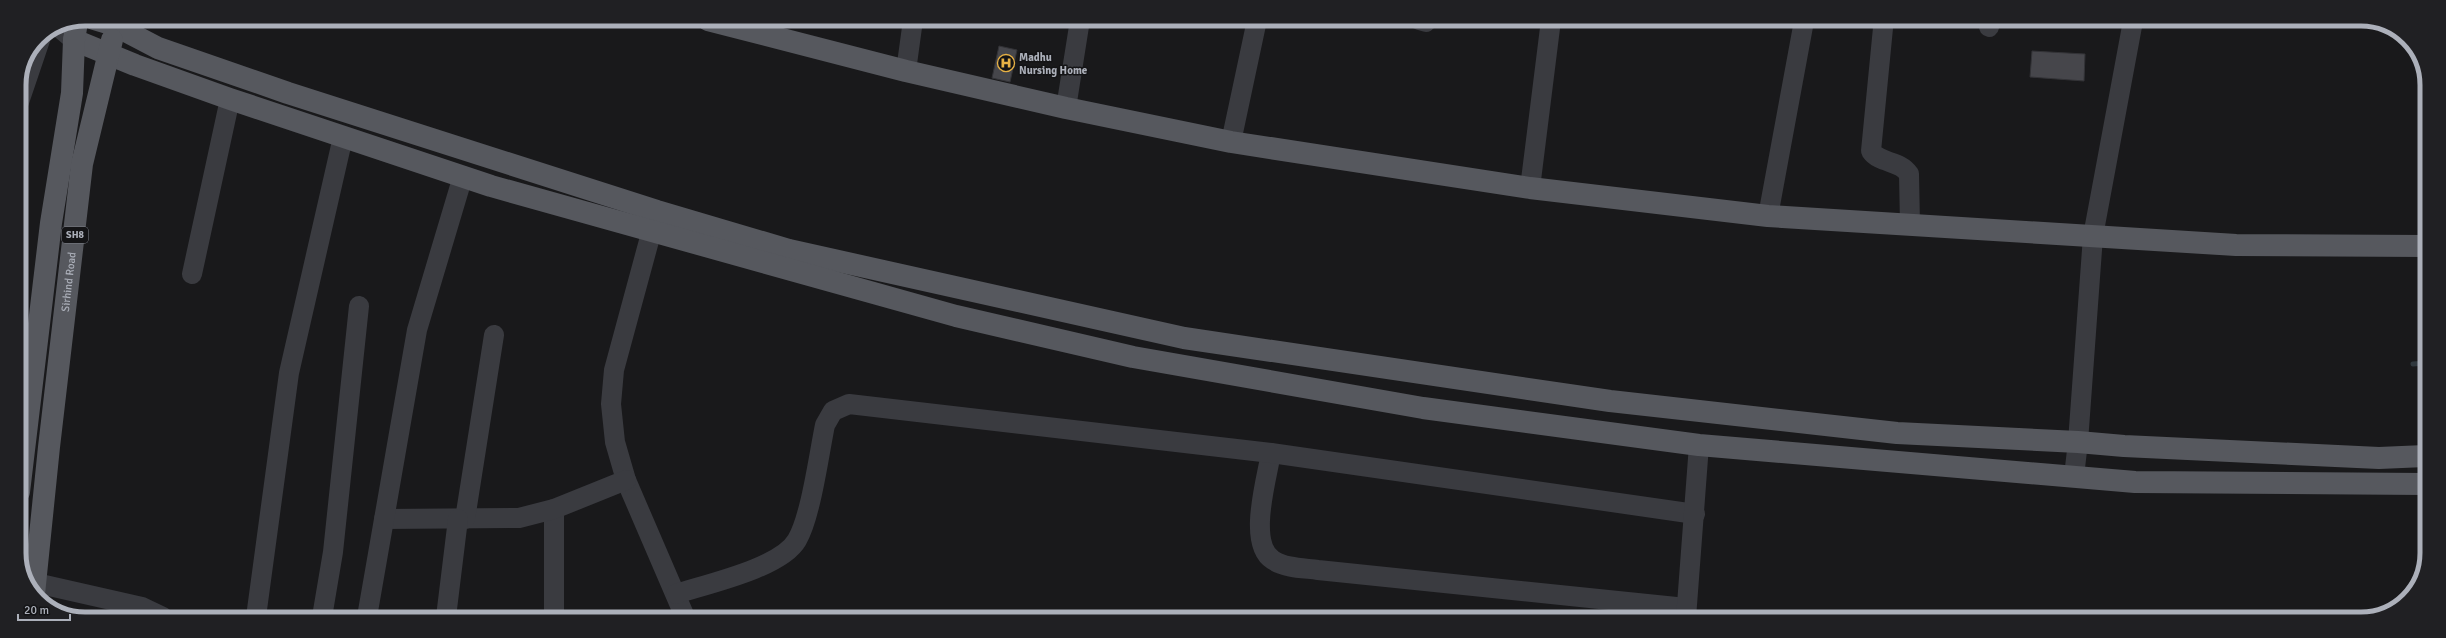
<svg xmlns="http://www.w3.org/2000/svg" width="2446" height="638" viewBox="0 0 2446 638" font-family="Signika,sans-serif">
<style>
.lines{fill:none;stroke-linecap:round;stroke-linejoin:round}
.stream{stroke:#30383e;stroke-width:5}
.building{fill:#46464b;stroke:#333337}
.minor{stroke:#3a3b40;stroke-width:20}
.major{stroke:#56585e;stroke-width:22}
.labels{text-anchor:middle;dominant-baseline:central;stroke-width:3;stroke-linejoin:round;paint-order:stroke}
.shield{fill:#141416;stroke:#7e8189;stroke-width:1}
.shield-label{font-size:10px;font-weight:bold;fill:#acb0ba}
.poi-label{font-size:11px;font-weight:bold;fill:#acb0ba;stroke:#141416;text-anchor:start}
.street-label{font-size:11px;fill:#acb0ba;stroke:#141416}
.rim{fill:none;stroke:#acb0ba;stroke-width:5}
</style>
<rect width="100%" height="100%" fill="#19191b"/>
<g class="lines">
<path class="stream" d="M 2413,364 L 2426,363"/>
</g>
<g class="building">
<path d="M 999,46 L 1017,50 L 1010,82 L 992,78 Z"/>
<path d="M 2032,51 L 2085,54 L 2084,81 L 2030,77 Z"/>
</g>
<g class="lines">
<g class="minor">
<path d="M 1419,20 L 1426,22"/>
<path d="M 1881,21 L 1883,28 L 1871,151 C 1880,164 1900,160 1909,174 L 1910,224"/>
<path d="M 1989,27 L 1990,21"/>
<path d="M 61,29 L 74,40"/>
<path d="M 906,71 L 913,20"/>
<path d="M 19,102 L 41,37"/>
<path d="M 1066,108 L 1080,20"/>
<path d="M 1231,142 L 1257,20"/>
<path d="M 1530,188 L 1551,20"/>
<path d="M 656,215 L 614,370 L 611,404 L 615,442 L 626,480 L 685,617"/>
<path d="M 1768,216 L 1804,21"/>
<path d="M 192,274 L 230,99"/>
<path d="M 1271,453 C 1267,478 1247,544 1273,560 C 1285,568 1303,568 1318,570 L 1686,608"/>
<path d="M 2074,476 L 2078,442 L 2093,236 L 2133,21"/>
<path d="M 554,509 L 554,617"/>
<path d="M 384,519 L 519,518 L 554,509 L 626,480"/>
<path d="M 465,519 L 494,335"/>
<path d="M 36,583 L 142,607 L 163,617"/>
<path d="M 676,594 C 707,584 781,568 797,540 C 811,516 819,454 825,425 L 833,411 L 849,404 L 1271,453 L 1695,514"/>
<path d="M 256,617 L 289,373 L 343,137"/>
<path d="M 322,617 L 333,552 L 359,306"/>
<path d="M 367,617 L 417,330 L 463,176"/>
<path d="M 446,617 L 458,519"/>
<path d="M 1686,618 L 1699,445"/>
</g>
<g class="major">
<path d="M 94,19 L 114,25 L 158,48 L 288,93 L 657,211 L 789,250 L 1184,338 L 1610,401 L 1897,433 L 2078,442 L 2124,446 L 2379,458 L 2425,456"/>
<path d="M 708,20 L 906,71 L 1066,108 L 1231,142 L 1530,188 L 1768,216 L 2236,245 L 2426,246"/>
<path d="M 74,40 L 135,65 L 230,99 L 491,186 L 956,316 L 1133,357 L 1423,408 L 1699,445 L 2135,482 L 2425,484"/>
<path d="M 19,492 L 51,223 L 72,93 L 74,40 L 77,22"/>
<path id="s1" d="M 34,594 L 49,447 L 82,164 L 112,40"/>
</g>
</g>
<defs>
<g id="hospital-ring" transform="scale(0.9)"><circle r="9.5" fill="#141416" stroke="#e7b145" stroke-width="1.5"/><path d="M-5-5h3v3.5h4V-5h3V5h-3V1.5h-4V5h-3Z" fill="#e7b145"/></g>
</defs>
<g fill-rule="evenodd">
<use href="#hospital-ring" x="1006" y="63"/>
</g>
<g class="labels">
<rect class="shield" x="62" y="227" width="26" height="16" rx="3"/>
<g class="shield-label">
<text x="75" y="235">SH8</text>
</g>
<g class="poi-label">
<text x="1019" y="57">Madhu<tspan x="1019" dy="13">Nursing Home</tspan></text>
</g>
<g class="street-label">
<text stroke="none"><textPath href="#s1" startOffset="314">Sirhind Road</textPath></text>
</g>
</g>
<path d="M0 0H2446V638H0ZM85 26H2361A59 59 0 0 1 2420 85V553A59 59 0 0 1 2361 612H85A59 59 0 0 1 26 553V85A59 59 0 0 1 85 26Z" fill="#202023" fill-rule="evenodd"/>
<path class="rim" d="M85 26H2361A59 59 0 0 1 2420 85V553A59 59 0 0 1 2361 612H85A59 59 0 0 1 26 553V85A59 59 0 0 1 85 26Z"/>
<path d="M18 614v6h52v-6" fill="none" stroke="#acb0ba" stroke-width="2"/>
<text x="24" y="614" font-size="12" fill="#acb0ba" stroke="#141416" stroke-width="3" paint-order="stroke">20 m</text>
</svg>
